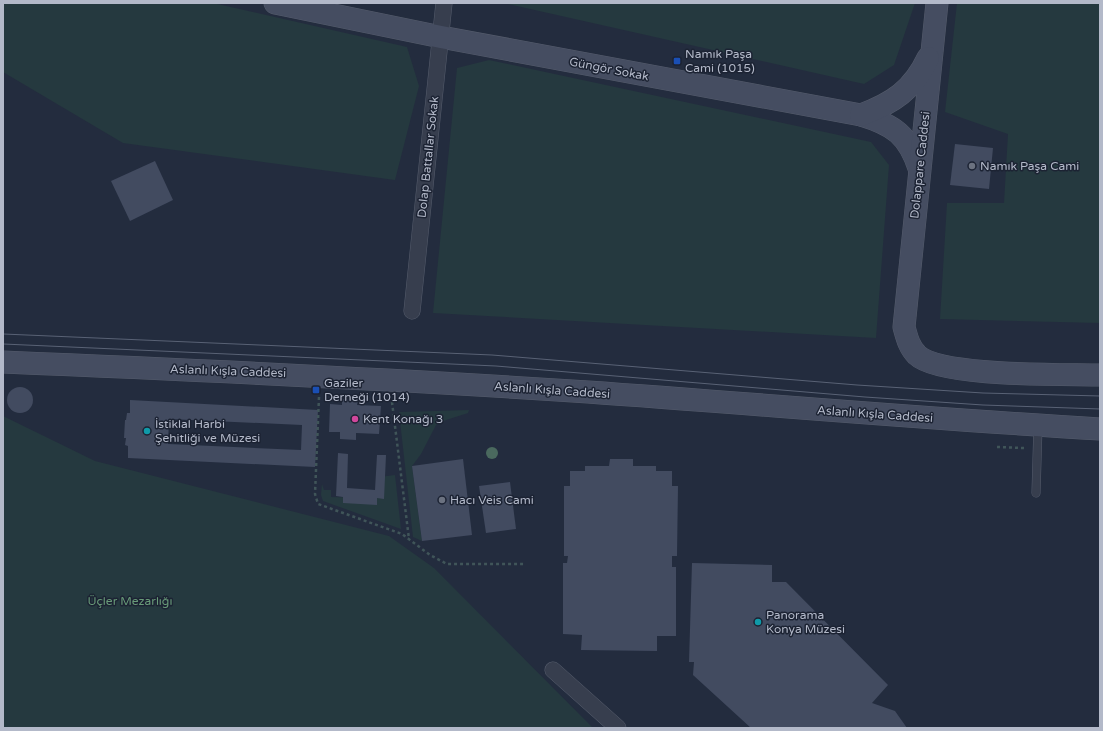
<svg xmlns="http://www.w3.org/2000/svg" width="1103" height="731" viewBox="0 0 1103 731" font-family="'Varela Round',sans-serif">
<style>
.green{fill:#25393f}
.building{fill:#424b60;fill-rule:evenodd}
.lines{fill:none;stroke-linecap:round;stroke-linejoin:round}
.lane-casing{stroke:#555c6c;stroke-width:9}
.street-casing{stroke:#555c6c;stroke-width:17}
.secondary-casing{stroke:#555c6c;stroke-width:23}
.path{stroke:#405559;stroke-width:2.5;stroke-dasharray:3 3;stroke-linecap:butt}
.lane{stroke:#373e4e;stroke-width:8}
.street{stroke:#373e4e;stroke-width:16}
.secondary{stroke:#454d61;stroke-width:22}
.tram{stroke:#596275;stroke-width:1}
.tree{fill:#4a695e}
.transit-dot{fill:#1a4fb4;stroke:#1c2333;stroke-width:1.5}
.worship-dot{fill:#6b7280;stroke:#1c2333;stroke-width:1.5}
.hotel-dot{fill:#d1479c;stroke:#1c2333;stroke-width:1.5}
.culture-dot{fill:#0f9aa8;stroke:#1c2333;stroke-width:1.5}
.labels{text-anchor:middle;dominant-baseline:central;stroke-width:3;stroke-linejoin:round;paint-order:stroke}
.poi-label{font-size:12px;fill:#b3b9c9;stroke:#1c2333;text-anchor:start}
.street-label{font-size:12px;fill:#b3b9c9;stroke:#1c2333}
.park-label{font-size:12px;fill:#699b79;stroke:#1c2333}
</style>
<rect width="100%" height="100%" fill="#232c3e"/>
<g class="green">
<path d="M 3,3 L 213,3 L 407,47 L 419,86 L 395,180 L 123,143 L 3,72 Z"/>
<path d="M 503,3 L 915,3 L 894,65 L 864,84 Z"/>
<path d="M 957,3 L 1100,3 L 1100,323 L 940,319 L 947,203 L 1004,203 L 1008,134 L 945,112 Z"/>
<path d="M 489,60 L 871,142 L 889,165 L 876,338 L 433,313 L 457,68 Z"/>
<path d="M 469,410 L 468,413 L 446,420 L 436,425 L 421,454 L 412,466 L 422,541 L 413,537 L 399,412 Z"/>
<path d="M 3,416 L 95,461 L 389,536 L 434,568 L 593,728 L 3,728 Z"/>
<path d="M 395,475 L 401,529 L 323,501 L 321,495 L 322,484 L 324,490 L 331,490 L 331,497 L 369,498 L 379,492 L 379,477 Z"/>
</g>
<g class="building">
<path d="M 955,144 L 993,148 L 989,189 L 950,185 Z"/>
<path d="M 155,161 L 173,200 L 130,221 L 111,181 Z"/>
<circle cx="20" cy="400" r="13"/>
<path d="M 342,399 L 358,400 L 357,405 L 381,406 L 379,434 L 356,433 L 356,440 L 340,439 L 340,432 L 329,432 L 330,404 L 342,405 Z"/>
<path d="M 130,400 L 318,410 L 315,467 L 128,458 L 128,446 L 125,445 L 126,438 L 124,438 L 125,420 L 126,420 L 127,413 L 130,413 ZM 169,419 L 302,425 L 301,450 L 168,444 Z"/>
<path d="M 338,453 L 348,454 L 347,488 L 375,490 L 377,455 L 386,455 L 384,499 L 377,498 L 377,505 L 343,503 L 343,497 L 336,496 Z"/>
<path d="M 463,459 L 472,535 L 422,541 L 412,466 Z"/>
<path d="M 610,459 L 633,459 L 633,466 L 656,466 L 656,471 L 672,471 L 672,486 L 678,486 L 677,556 L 672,556 L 672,567 L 676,567 L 676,636 L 657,636 L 657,651 L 581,650 L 582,635 L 563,634 L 563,563 L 567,563 L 568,556 L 564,556 L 564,486 L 570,486 L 570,471 L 585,471 L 585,466 L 609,466 Z"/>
<path d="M 510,482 L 516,529 L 486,533 L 479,486 Z"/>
<path d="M 692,563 L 772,565 L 772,582 L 786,582 L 888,685 L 872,703 L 895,711 L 907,728 L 751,728 L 693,675 L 694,662 L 689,662 Z"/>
</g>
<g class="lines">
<g class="lane-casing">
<path id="lane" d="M 1036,493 L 1038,426"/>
</g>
<g class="street-casing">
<g id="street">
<path d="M 412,311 L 444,3"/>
<path d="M 553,670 L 618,728"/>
</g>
</g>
<g class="secondary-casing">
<g id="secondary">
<path d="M 275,3 L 441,37 L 861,115 C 894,125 908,135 919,168"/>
<path d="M 937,3 L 904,327 C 907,338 909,347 917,355 C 940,377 1064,374 1100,375"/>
<path d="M 861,115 C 893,103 913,90 928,58"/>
<path d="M 3,362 C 198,370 393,379 588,392 C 759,404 929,419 1100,429"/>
</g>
</g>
<g class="path">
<path d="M 319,397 L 315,494 L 318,504 L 402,534 L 430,555 L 447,564 L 525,564"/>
<path d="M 392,402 L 409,539"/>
<path d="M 997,447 L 1024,448"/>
</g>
<use href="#lane" class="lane"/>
<use href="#street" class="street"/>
<use href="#secondary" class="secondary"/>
<g class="tram">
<path d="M 3,334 L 492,355 L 857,385 L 983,393 L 1100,396"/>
<path d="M 3,344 L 496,366 L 865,397 L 983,405 L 1100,409"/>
</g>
</g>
<circle class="tree" cx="492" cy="453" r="6"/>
<g class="transit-dot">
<rect x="673" y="57" width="8" height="8" rx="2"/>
<rect x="312" y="386" width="8" height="8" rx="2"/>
</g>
<g class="worship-dot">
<circle cx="972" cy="166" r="4"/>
<circle cx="442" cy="500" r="4"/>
</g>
<circle class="hotel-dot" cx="355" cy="419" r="4"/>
<g class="culture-dot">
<circle cx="147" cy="431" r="4"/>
<circle cx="758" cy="622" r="4"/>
</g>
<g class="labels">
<g class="poi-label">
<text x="685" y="54">Namık Paşa<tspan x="685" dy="14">Cami (1015)</tspan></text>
<text x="980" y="166">Namık Paşa Cami</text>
<text x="324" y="383">Gaziler<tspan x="324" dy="14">Derneği (1014)</tspan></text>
<text x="363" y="419">Kent Konağı 3</text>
<text x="155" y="424">İstiklal Harbi<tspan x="155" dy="14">Şehitliği ve Müzesi</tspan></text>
<text x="450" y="500">Hacı Veis Cami</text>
<text x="766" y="615">Panorama<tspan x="766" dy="14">Konya Müzesi</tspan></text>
</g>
<g class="street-label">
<text transform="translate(609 69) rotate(11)">Güngör Sokak</text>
<text transform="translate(428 157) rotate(-84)">Dolap Battallar Sokak</text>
<text transform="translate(920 165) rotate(-84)">Dolappare Caddesi</text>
<text transform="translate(228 371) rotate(2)">Aslanlı Kışla Caddesi</text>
<text transform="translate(552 390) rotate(4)">Aslanlı Kışla Caddesi</text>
<text transform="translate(875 414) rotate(4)">Aslanlı Kışla Caddesi</text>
</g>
<g class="park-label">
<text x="130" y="601">Üçler Mezarlığı</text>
</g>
</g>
<rect width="1103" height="731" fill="none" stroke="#b3b9c9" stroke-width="8"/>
</svg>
